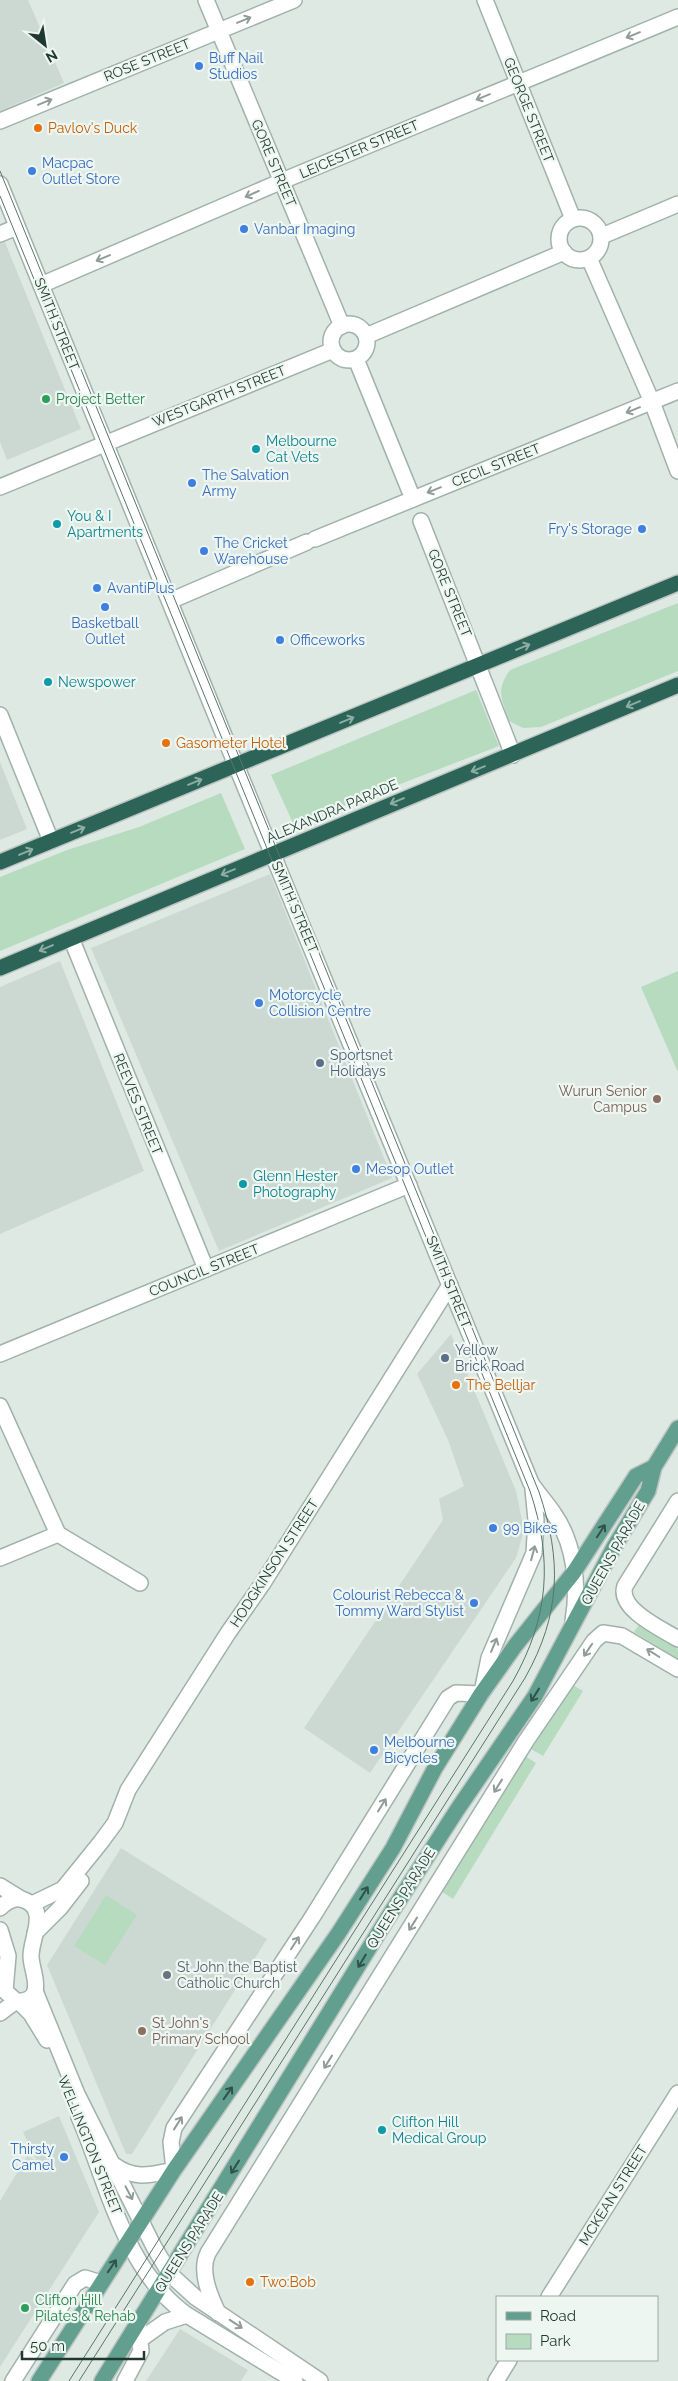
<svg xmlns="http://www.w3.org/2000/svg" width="678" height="2381" viewBox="0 0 678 2381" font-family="Raleway,sans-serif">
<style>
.built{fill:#ccd9d3}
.green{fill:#b6dbbf}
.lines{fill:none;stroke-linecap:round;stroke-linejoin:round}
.minor-casing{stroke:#a1b1ab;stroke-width:18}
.major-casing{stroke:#bcc4c1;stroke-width:18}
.highway-casing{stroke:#bcc4c1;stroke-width:18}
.minor{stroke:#fff;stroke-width:15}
.major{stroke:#629f8e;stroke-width:15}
.highway{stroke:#2c6457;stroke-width:15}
.tram{stroke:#59756d;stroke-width:1}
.oneway{stroke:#8f9c98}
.oneway2{stroke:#8dada4}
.oneway3{stroke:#305248}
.shop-dot{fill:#3f7fe0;stroke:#eef6f2;stroke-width:2}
.food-dot{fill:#e8710a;stroke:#eef6f2;stroke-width:2}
.leisure-dot{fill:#2e9e5b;stroke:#eef6f2;stroke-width:2}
.culture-dot{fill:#0f9aa8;stroke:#eef6f2;stroke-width:2}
.service-dot{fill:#5c6f8a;stroke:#eef6f2;stroke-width:2}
.education-dot{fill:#8d6e63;stroke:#eef6f2;stroke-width:2}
.worship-dot{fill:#6b7280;stroke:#eef6f2;stroke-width:2}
.labels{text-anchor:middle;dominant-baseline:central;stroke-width:4.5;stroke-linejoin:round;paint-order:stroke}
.shop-label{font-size:14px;fill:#366cbe;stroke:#eef6f2;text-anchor:start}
.street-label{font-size:14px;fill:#1f3931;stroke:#eef6f2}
.food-label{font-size:14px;fill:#c56008;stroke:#eef6f2;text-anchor:start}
.leisure-label{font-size:14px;fill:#27864d;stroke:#eef6f2;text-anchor:start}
.culture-label{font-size:14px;fill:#0d838f;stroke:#eef6f2;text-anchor:start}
.service-label{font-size:14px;fill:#4e5e75;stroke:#eef6f2;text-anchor:start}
.education-label{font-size:14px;fill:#785e54;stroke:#eef6f2;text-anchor:end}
.worship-label{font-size:14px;fill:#5b616d;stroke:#eef6f2;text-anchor:start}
</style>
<rect width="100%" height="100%" fill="#dee9e4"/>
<g class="built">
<path d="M 0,0 L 28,0 L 64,83 L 0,111 Z"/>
<path d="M 0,230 L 81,429 L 7,460 L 0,442 Z"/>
<path d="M 0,762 L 27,829 L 0,840 Z"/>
<path d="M 270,874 L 392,1178 L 219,1251 L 91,948 Z"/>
<path d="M 60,961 L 144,1171 L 0,1234 L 0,987 Z"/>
<path d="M 451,1334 L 516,1491 L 524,1530 L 516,1558 L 370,1773 L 304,1728 L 443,1520 L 439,1499 L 464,1486 L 448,1440 L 417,1374 Z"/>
<path d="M 121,1848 L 267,1939 L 132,2154 L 126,2154 L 47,1965 Z"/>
<path d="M 59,2116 L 99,2212 L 0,2367 L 0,2201 L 27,2156 L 37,2161 L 23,2132 Z"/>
<path d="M 180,2329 L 248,2370 L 241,2381 L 146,2381 Z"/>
</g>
<g class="green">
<path d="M 678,603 L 678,671 L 541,727 L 523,728 L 509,721 C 502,698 495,691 510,670 Z"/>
<path d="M 476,690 L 499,746 L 294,825 L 271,775 Z"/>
<path d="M 221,793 L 245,849 L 0,951 L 0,877 L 67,850 L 139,827 Z"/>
<path d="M 678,971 L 678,1072 L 641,987 Z"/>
<path d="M 639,1625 L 678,1649 L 678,1659 L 634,1632 Z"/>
<path d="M 571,1684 L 583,1691 L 543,1756 L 531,1749 Z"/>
<path d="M 525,1756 L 536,1763 L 453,1899 L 442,1892 Z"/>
<path d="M 106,1895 L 137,1915 L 105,1965 L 74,1946 Z"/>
</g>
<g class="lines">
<g class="minor-casing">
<g id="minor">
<path d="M 206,0 L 342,326"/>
<path d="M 485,0 L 573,219"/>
<path d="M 0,121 L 294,0"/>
<path d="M 0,184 L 236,765 L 531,1483 C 538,1494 547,1503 554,1514 C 575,1544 579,1586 573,1621"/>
<circle cx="580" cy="239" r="21"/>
<path d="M 0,234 L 17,227"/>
<path d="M 602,236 L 678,204"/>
<path d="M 589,258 L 652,402 L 678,471"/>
<path d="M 41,285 L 282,181 L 678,17"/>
<circle cx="349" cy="342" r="18"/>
<path d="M 366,336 L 564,252"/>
<path d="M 356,359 L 413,499"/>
<path d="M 0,487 L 333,350"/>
<path d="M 421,521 L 513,755"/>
<path d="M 315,539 L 678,391"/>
<path d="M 170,601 L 307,542"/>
<path d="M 0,715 L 51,841"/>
<path d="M 71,938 L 206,1269"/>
<path d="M 0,1354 L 409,1185"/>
<path d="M 0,1406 L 58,1534 L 140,1583"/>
<path d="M 678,1501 L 625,1586 C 617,1609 662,1629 678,1639"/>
<path d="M 0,1558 L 58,1534"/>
<path d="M 482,1692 L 489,1658 L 534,1553 L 536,1520 L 533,1489"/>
<path d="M 0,1886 L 21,1899"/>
<path d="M 32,1904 L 63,1889 L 101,1842 L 115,1823 L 128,1790 L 228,1633 L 263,1583 L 450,1285"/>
<path d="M 0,1908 C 6,1902 15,1896 24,1900 C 49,1909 31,1938 31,1956 C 31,1967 38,1980 35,1991 C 33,1999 24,2002 16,2001 L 5,1991 L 8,1956 L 0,1930"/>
<path d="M 35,1933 L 60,1908 L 81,1881"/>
<path d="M 35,1991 L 77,2094 L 154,2247 L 170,2274 L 195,2297 L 320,2381"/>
<path d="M 19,2002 L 31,2014 L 47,2040"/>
<path d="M 0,2013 L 16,2001"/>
<path d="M 79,2117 C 108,2184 124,2270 187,2315 L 295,2381"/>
<path d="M 114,2165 C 135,2180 150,2175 174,2170 L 171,2142 L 174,2128 L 313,1916 L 448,1698 L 456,1693 L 481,1694"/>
<path d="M 549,2297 L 678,2093"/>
<path d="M 218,2313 C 210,2296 199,2271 208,2253 L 526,1741 L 594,1641 L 603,1633 L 622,1636 L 678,1669"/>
<path d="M 141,2339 L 165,2322 L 187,2315"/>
<path d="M 13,2381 L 75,2284 L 85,2278 L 101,2283"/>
<path d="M 125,2381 L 141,2351 L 138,2324"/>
<path d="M 496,2381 L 509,2360"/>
</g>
</g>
<g class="major-casing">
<g id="major">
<path d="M 39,2381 L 174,2170 L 338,1934 L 393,1848 L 435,1768 L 481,1694 L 515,1646 L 574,1572 L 636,1476 L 654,1467"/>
<path d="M 102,2381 L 387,1919 L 457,1810 L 535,1696 L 614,1547 L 648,1491 L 654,1467 L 678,1428"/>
</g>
</g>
<g class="highway-casing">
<g id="highway">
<path d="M 0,862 L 678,583"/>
<path d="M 0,968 L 678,685"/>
</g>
</g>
<use href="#minor" class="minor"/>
<use href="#major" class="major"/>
<use href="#highway" class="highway"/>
<g class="tram">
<path d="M 0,171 L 539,1492 C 562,1560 561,1614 525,1678 L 79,2381"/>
<path d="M 0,196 L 530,1491 C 553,1560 549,1617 513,1681 L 69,2381"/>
</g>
</g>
<defs><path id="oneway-shaft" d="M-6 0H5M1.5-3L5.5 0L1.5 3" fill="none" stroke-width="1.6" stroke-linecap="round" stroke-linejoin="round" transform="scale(1.25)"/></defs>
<g class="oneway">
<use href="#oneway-shaft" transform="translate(244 20) rotate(-22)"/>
<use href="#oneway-shaft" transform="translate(633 35) rotate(158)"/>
<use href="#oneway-shaft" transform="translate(483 97) rotate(158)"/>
<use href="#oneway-shaft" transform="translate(45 102) rotate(-22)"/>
<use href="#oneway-shaft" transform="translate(252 194) rotate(156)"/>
<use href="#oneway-shaft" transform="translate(103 258) rotate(157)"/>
<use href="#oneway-shaft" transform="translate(633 410) rotate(158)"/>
<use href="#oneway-shaft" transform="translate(434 490) rotate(158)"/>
<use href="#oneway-shaft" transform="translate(533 1553) rotate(-75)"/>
<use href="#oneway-shaft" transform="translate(494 1645) rotate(-67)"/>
<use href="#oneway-shaft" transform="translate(588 1650) rotate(124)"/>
<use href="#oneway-shaft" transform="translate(653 1653) rotate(-148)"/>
<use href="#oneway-shaft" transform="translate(498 1786) rotate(122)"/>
<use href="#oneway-shaft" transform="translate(382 1805) rotate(-58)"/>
<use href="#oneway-shaft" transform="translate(413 1924) rotate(122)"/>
<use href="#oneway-shaft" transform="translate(295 1943) rotate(-57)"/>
<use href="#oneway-shaft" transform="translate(328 2062) rotate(122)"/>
<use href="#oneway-shaft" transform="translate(178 2123) rotate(-58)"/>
<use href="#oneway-shaft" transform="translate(129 2193) rotate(62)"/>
<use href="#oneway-shaft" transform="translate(236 2324) rotate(33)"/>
</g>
<g class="oneway2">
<use href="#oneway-shaft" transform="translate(523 647) rotate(-22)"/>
<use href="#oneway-shaft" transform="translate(633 704) rotate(157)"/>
<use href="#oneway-shaft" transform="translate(347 720) rotate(-22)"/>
<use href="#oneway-shaft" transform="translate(478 769) rotate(158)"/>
<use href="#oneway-shaft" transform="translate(195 782) rotate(-22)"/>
<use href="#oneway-shaft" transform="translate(397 801) rotate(157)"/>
<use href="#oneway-shaft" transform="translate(78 830) rotate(-22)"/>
<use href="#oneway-shaft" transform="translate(26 852) rotate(-23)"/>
<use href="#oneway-shaft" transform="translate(228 872) rotate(157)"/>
<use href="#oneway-shaft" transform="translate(46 948) rotate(157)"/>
</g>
<g class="oneway3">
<use href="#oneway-shaft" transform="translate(601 1531) rotate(-57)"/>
<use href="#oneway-shaft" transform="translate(535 1695) rotate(122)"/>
<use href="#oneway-shaft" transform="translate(364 1893) rotate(-58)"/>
<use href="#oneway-shaft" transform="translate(362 1961) rotate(121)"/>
<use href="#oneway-shaft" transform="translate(228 2093) rotate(-55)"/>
<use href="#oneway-shaft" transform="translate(235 2167) rotate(122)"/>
<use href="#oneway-shaft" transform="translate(112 2266) rotate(-56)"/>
</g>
<g class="shop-dot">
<circle cx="199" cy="66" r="5"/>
<circle cx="32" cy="171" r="5"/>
<circle cx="244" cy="229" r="5"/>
<circle cx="192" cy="483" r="5"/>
<circle cx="642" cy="529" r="5"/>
<circle cx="204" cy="551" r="5"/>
<circle cx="97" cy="588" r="5"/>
<circle cx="105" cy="607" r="5"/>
<circle cx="280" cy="640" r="5"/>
<circle cx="259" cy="1003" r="5"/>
<circle cx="356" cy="1169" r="5"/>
<circle cx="493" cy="1528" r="5"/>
<circle cx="474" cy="1603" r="5"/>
<circle cx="374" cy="1750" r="5"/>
<circle cx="64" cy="2157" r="5"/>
</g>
<g class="food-dot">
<circle cx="38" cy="128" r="5"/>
<circle cx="166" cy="743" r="5"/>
<circle cx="456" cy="1385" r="5"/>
<circle cx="250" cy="2282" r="5"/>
</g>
<g class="leisure-dot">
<circle cx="46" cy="399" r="5"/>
<circle cx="25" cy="2308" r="5"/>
</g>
<g class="culture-dot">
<circle cx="256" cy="449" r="5"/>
<circle cx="57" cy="524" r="5"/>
<circle cx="48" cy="682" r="5"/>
<circle cx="243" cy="1184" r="5"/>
<circle cx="382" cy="2130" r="5"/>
</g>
<g class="service-dot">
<circle cx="320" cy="1063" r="5"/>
<circle cx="445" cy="1358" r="5"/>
</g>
<g class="education-dot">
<circle cx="657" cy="1099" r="5"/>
<circle cx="142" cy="2031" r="5"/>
</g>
<circle class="worship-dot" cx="167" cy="1975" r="5"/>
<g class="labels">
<g class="shop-label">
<text x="209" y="58">Buff Nail<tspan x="209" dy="16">Studios</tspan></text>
<text x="42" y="163">Macpac<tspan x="42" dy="16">Outlet Store</tspan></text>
<text x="254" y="229">Vanbar Imaging</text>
<text x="202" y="475">The Salvation<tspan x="202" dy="16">Army</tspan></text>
<text x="632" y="529" text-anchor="end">Fry's Storage</text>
<text x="214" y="543">The Cricket<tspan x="214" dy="16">Warehouse</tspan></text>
<text x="107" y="588">AvantiPlus</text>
<text x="105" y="623" text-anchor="middle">Basketball<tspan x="105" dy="16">Outlet</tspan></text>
<text x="290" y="640">Officeworks</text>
<text x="269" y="995">Motorcycle<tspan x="269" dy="16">Collision Centre</tspan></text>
<text x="366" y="1169">Mesop Outlet</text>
<text x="503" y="1528">99 Bikes</text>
<text x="464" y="1595" text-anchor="end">Colourist Rebecca &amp;<tspan x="464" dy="16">Tommy Ward Stylist</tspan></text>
<text x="384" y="1742">Melbourne<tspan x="384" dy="16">Bicycles</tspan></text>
<text x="54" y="2149" text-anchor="end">Thirsty<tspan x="54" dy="16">Camel</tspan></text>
</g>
<g class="street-label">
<text transform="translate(147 60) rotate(-22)">ROSE STREET</text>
<text transform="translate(529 110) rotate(68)">GEORGE STREET</text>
<text transform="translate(359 149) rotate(-23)">LEICESTER STREET</text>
<text transform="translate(274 163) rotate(67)">GORE STREET</text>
<text transform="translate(57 324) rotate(68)">SMITH STREET</text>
<text transform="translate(219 396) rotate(-22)">WESTGARTH STREET</text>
<text transform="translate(496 465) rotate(-22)">CECIL STREET</text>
<text transform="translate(450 593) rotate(68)">GORE STREET</text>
<text transform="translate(332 811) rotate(-23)">ALEXANDRA PARADE</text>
<text transform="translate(295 907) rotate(67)">SMITH STREET</text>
<text transform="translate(138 1104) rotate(68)">REEVES STREET</text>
<text transform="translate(204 1270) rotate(-22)">COUNCIL STREET</text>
<text transform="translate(449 1282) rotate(68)">SMITH STREET</text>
<text transform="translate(613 1553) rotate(-61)">QUEENS PARADE</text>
<text transform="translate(274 1563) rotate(-57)">HODGKINSON STREET</text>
<text transform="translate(401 1898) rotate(-58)">QUEENS PARADE</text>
<text transform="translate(90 2145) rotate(68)">WELLINGTON STREET</text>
<text transform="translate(613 2195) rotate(-58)">MCKEAN STREET</text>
<text transform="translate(189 2242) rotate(-58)">QUEENS PARADE</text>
</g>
<g class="food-label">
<text x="48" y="128">Pavlov's Duck</text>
<text x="176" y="743">Gasometer Hotel</text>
<text x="466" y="1385">The Belljar</text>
<text x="260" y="2282">Two:Bob</text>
</g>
<g class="leisure-label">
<text x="56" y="399">Project Better</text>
<text x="35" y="2300">Clifton Hill<tspan x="35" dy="16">Pilates &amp; Rehab</tspan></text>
</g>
<g class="culture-label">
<text x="266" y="441">Melbourne<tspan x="266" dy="16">Cat Vets</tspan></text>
<text x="67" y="516">You &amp; I<tspan x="67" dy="16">Apartments</tspan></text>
<text x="58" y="682">Newspower</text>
<text x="253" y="1176">Glenn Hester<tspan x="253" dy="16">Photography</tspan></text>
<text x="392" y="2122">Clifton Hill<tspan x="392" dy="16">Medical Group</tspan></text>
</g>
<g class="service-label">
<text x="330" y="1055">Sportsnet<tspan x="330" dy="16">Holidays</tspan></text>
<text x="455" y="1350">Yellow<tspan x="455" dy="16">Brick Road</tspan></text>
</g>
<g class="education-label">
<text x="647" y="1091">Wurun Senior<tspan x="647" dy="16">Campus</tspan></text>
<text x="152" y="2023" text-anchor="start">St John's<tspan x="152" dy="16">Primary School</tspan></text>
</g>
<g class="worship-label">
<text x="177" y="1967">St John the Baptist<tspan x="177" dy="16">Catholic Church</tspan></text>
</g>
</g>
<rect x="496" y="2296" width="162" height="65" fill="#eef6f2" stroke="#9baaa5"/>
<rect x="506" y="2312" width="25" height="8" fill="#629f8e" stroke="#9baaa5"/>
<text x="540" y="2321" font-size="15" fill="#1f3931">Road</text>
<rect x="506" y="2334" width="25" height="15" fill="#b6dbbf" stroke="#9baaa5"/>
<text x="540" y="2346" font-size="15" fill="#1f3931">Park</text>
<g transform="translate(45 45) rotate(150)" stroke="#eef6f2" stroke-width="4" paint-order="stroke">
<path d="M0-4L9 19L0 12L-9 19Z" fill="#1f3931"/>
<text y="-8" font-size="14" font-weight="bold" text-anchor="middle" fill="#1f3931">N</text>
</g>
<path d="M22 2351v8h122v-8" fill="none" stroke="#1f3931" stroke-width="2.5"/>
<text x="30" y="2351" font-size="15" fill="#1f3931" stroke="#eef6f2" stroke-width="4" paint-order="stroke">50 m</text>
</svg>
